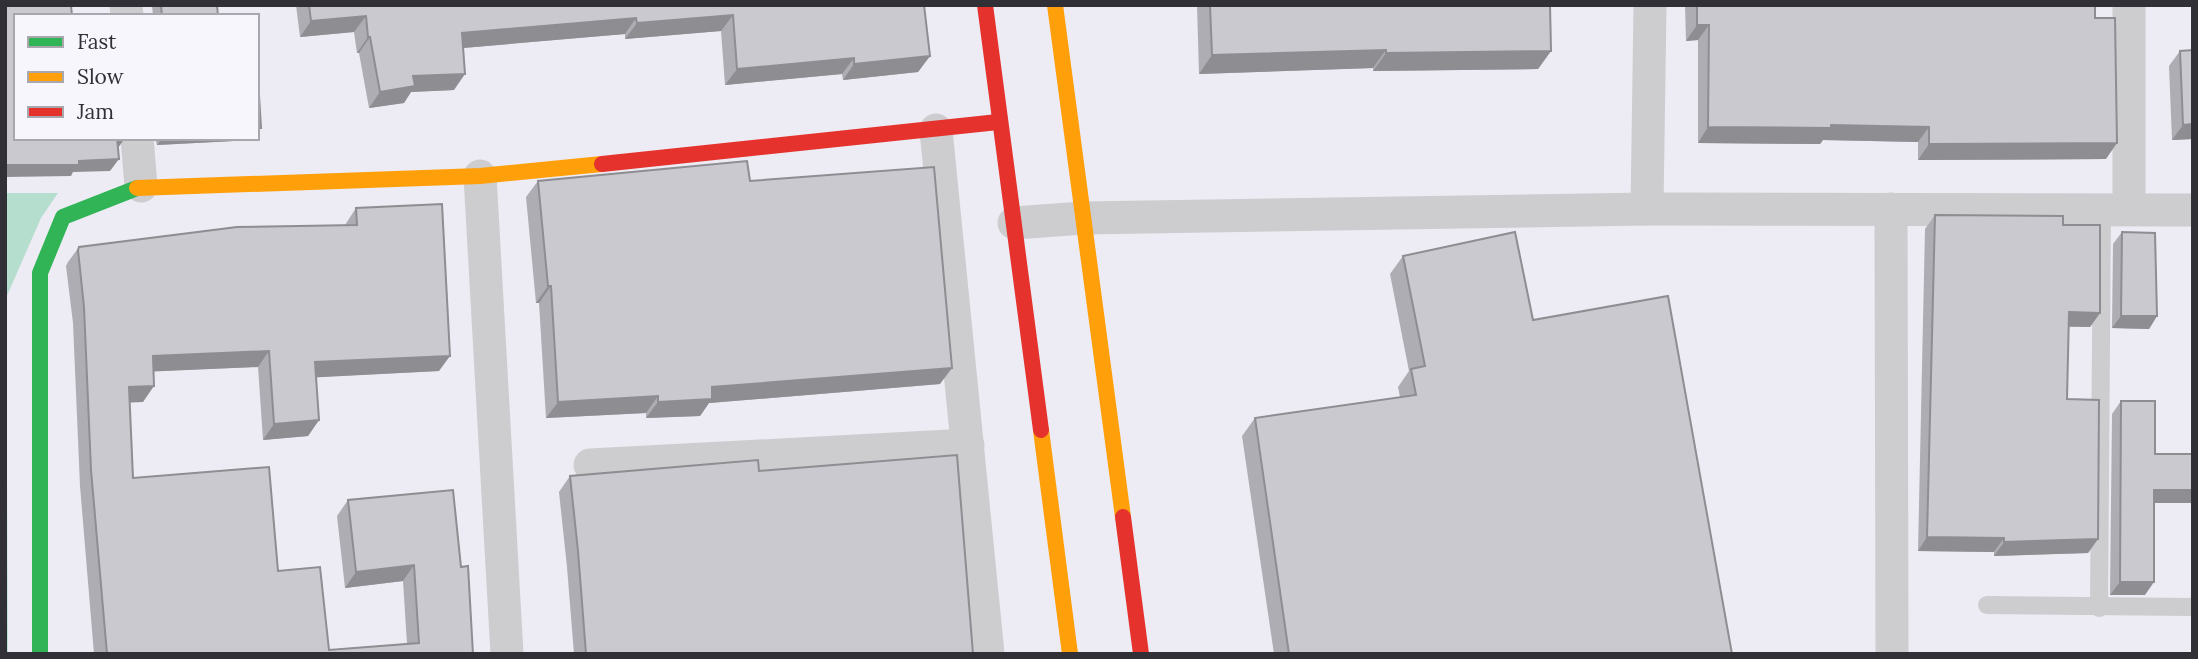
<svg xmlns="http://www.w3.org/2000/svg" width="2198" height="659" viewBox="0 0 2198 659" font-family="Lora,serif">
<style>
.green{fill:#b6dece}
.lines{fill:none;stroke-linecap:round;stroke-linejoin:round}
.lane{stroke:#cdcdcf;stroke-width:18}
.street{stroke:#cdcdcf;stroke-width:33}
.fast{stroke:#30b455;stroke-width:16}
.slow{stroke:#ff9f0a;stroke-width:16}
.jam{stroke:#e5322d;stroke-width:16}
.wall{fill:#aeadb3}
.shaded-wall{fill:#8d8d92}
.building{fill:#cac9d0;stroke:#8d8d92;stroke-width:2}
</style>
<rect width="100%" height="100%" fill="#edebf4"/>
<polygon class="green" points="5,193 58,193 41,218 6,298 8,654 5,654"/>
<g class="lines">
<g class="lane">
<polyline points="1987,605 2193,607"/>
<polyline points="2099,608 2102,208"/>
</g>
<g class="street">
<polyline points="126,5 127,16"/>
<polyline points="936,130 988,654"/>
<polyline points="137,138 141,186"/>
<polyline points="480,176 507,654"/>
<polyline points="2129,208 2129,5"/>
<polyline points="1647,209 1650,5"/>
<polyline points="1891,209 1892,654"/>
<polyline points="1014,223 1083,218 1647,209 2193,210"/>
<polyline points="590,465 968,445"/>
</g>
<polyline class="fast" points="40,654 40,273 63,217 137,188"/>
<g class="slow">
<polyline points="1055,5 1123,517"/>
<polyline points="137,188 480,176 602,164"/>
<polyline points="1041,430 1070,654"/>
</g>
<g class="jam">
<polyline points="985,5 1041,430"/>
<polyline points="602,164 998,122"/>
<polyline points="1123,517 1141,654"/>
</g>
</g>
<g class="wall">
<polygon points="152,5 217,5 218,16 153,16"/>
<polygon points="296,5 924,5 930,56 918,72 843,80 842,74 725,85 721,31 625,39 625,34 463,48 454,90 411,92 404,103 369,108 359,53 357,53 354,32 300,37"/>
<polygon points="1197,5 1550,5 1551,51 1538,69 1373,71 1373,68 1199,74"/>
<polygon points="1685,5 2095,5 2106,159 1918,160 1918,142 1823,140 1820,144 1698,143 1698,40 1686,41"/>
<polygon points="2193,50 2193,139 2172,140 2169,66 2180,51"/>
<polygon points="155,138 254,138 253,140 157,145"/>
<polygon points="538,181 750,181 940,384 709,403 700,416 646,418 646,413 546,418 539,303 536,303 526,197"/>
<polygon points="356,208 439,371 316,377 319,420 308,436 263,440 258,367 154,371 143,402 130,402 133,478 278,571 329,650 407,644 403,581 345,588 337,516 348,500 461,567 473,654 94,654 80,486 73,323 66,266 68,262 79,247 345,225"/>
<polygon points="1935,215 2063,225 2100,313 2090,327 2068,327 2067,399 2098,539 2088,553 1994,556 1994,552 1918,551 1925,229"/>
<polygon points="2122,232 2157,316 2149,329 2112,328 2113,244"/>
<polygon points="1403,256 1533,320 1732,654 1274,654 1242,436 1255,418 1400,397 1398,387 1409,371 1390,274"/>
<polygon points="2121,401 2155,454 2193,454 2193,503 2154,503 2145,595 2110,595 2112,414"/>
<polygon points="759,471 973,654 574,654 567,567 559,492 570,476"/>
</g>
<g class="shaded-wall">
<polygon points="733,15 721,31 625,39 637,23"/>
<polygon points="366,16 354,32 300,37 311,21"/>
<polygon points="636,18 625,34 451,49 462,33"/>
<polygon points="1697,25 1709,25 1698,40 1686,41"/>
<polygon points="368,37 370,37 359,53 357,53"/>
<polygon points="1386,50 1373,68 1199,74 1212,55"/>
<polygon points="1551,51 1538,69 1373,71 1386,53"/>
<polygon points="930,56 918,72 843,80 854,64"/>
<polygon points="854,58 842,74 725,85 737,69"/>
<polygon points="465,74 454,90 411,92 404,103 369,108 380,92 413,76"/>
<polygon points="2193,124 2193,139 2172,140 2183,125"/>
<polygon points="1831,125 1929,127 1918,142 1823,140 1820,144 1698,143 1708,127"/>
<polygon points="116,138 125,138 118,148 109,148"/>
<polygon points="162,138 254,138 253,140 157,145"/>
<polygon points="2117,143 2106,159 1918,160 1929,144"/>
<polygon points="119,159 110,171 73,172 71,176 5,177 6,165"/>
<polygon points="548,286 551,286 539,303 536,303"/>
<polygon points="2069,312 2100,313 2090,327 2059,326"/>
<polygon points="2121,316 2157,316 2149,329 2112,328"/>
<polygon points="269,351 258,367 142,372 153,356"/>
<polygon points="450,356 439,371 304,378 315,362"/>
<polygon points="952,368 940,384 709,403 700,416 646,418 658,402 712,387"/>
<polygon points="154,386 143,402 118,403 129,387"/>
<polygon points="658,396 646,413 546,418 558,402"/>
<polygon points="319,420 308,436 263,440 274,424"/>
<polygon points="2154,490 2193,490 2193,503 2145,503"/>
<polygon points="1927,537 2004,538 1994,552 1918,551"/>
<polygon points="2098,539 2088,553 1994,556 2004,542"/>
<polygon points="414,565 403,581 345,588 356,572"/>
<polygon points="2120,582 2154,582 2145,595 2110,595"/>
</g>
<g class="building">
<polygon points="5,5 71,5 72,16 16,16 16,138 117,138 119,159 79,161 79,165 6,165"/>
<polygon points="161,5 217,5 218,16 162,16"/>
<polygon points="309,5 924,5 930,56 854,64 854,58 737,69 733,15 637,23 636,18 462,33 465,74 413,76 415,86 380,92 370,37 368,37 366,16 311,21"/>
<polygon points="1210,5 1550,5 1551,51 1386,53 1386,50 1212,55"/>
<polygon points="1697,5 2095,5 2095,18 2115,18 2117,143 1929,144 1929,127 1831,125 1831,128 1708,127 1709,25 1697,25"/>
<polygon points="2193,50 2193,124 2183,125 2180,51"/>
<polygon points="257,62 261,128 257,128"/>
<polygon points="747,161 750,181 934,167 952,368 712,387 712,399 658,402 658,396 558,402 551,286 548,286 538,181"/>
<polygon points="442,204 450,356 315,362 319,420 274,424 269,351 153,356 154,386 129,387 133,478 269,467 278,571 320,567 329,650 419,643 414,565 356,572 348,500 453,490 461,567 468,566 473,654 107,654 91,470 84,307 78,250 79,247 237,227 357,225 356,208"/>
<polygon points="1935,215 2063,216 2063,225 2100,225 2100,313 2069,312 2067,399 2099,400 2098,539 2004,542 2004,538 1927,537"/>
<polygon points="1515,232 1533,320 1668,296 1732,654 1289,654 1255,418 1416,395 1411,369 1425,366 1403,256"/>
<polygon points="2122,232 2155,233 2157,316 2121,316"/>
<polygon points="2121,401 2155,401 2155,454 2193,454 2193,490 2154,490 2154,582 2120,582"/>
<polygon points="957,455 973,654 586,654 578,551 570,476 758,460 759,471"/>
</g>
<rect width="2198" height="659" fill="none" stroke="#313036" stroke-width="14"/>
<rect x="14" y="14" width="245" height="126" fill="#f7f6fd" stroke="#a8a7ad" stroke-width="2"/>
<rect x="28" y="37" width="35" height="10" fill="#30b455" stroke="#a8a7ad" stroke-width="2"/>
<text x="77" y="49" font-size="21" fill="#313036">Fast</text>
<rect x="28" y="72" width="35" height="10" fill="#ff9f0a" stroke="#a8a7ad" stroke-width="2"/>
<text x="77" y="84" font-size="21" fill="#313036">Slow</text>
<rect x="28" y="107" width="35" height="10" fill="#e5322d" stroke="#a8a7ad" stroke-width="2"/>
<text x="77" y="119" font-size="21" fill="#313036">Jam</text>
</svg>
